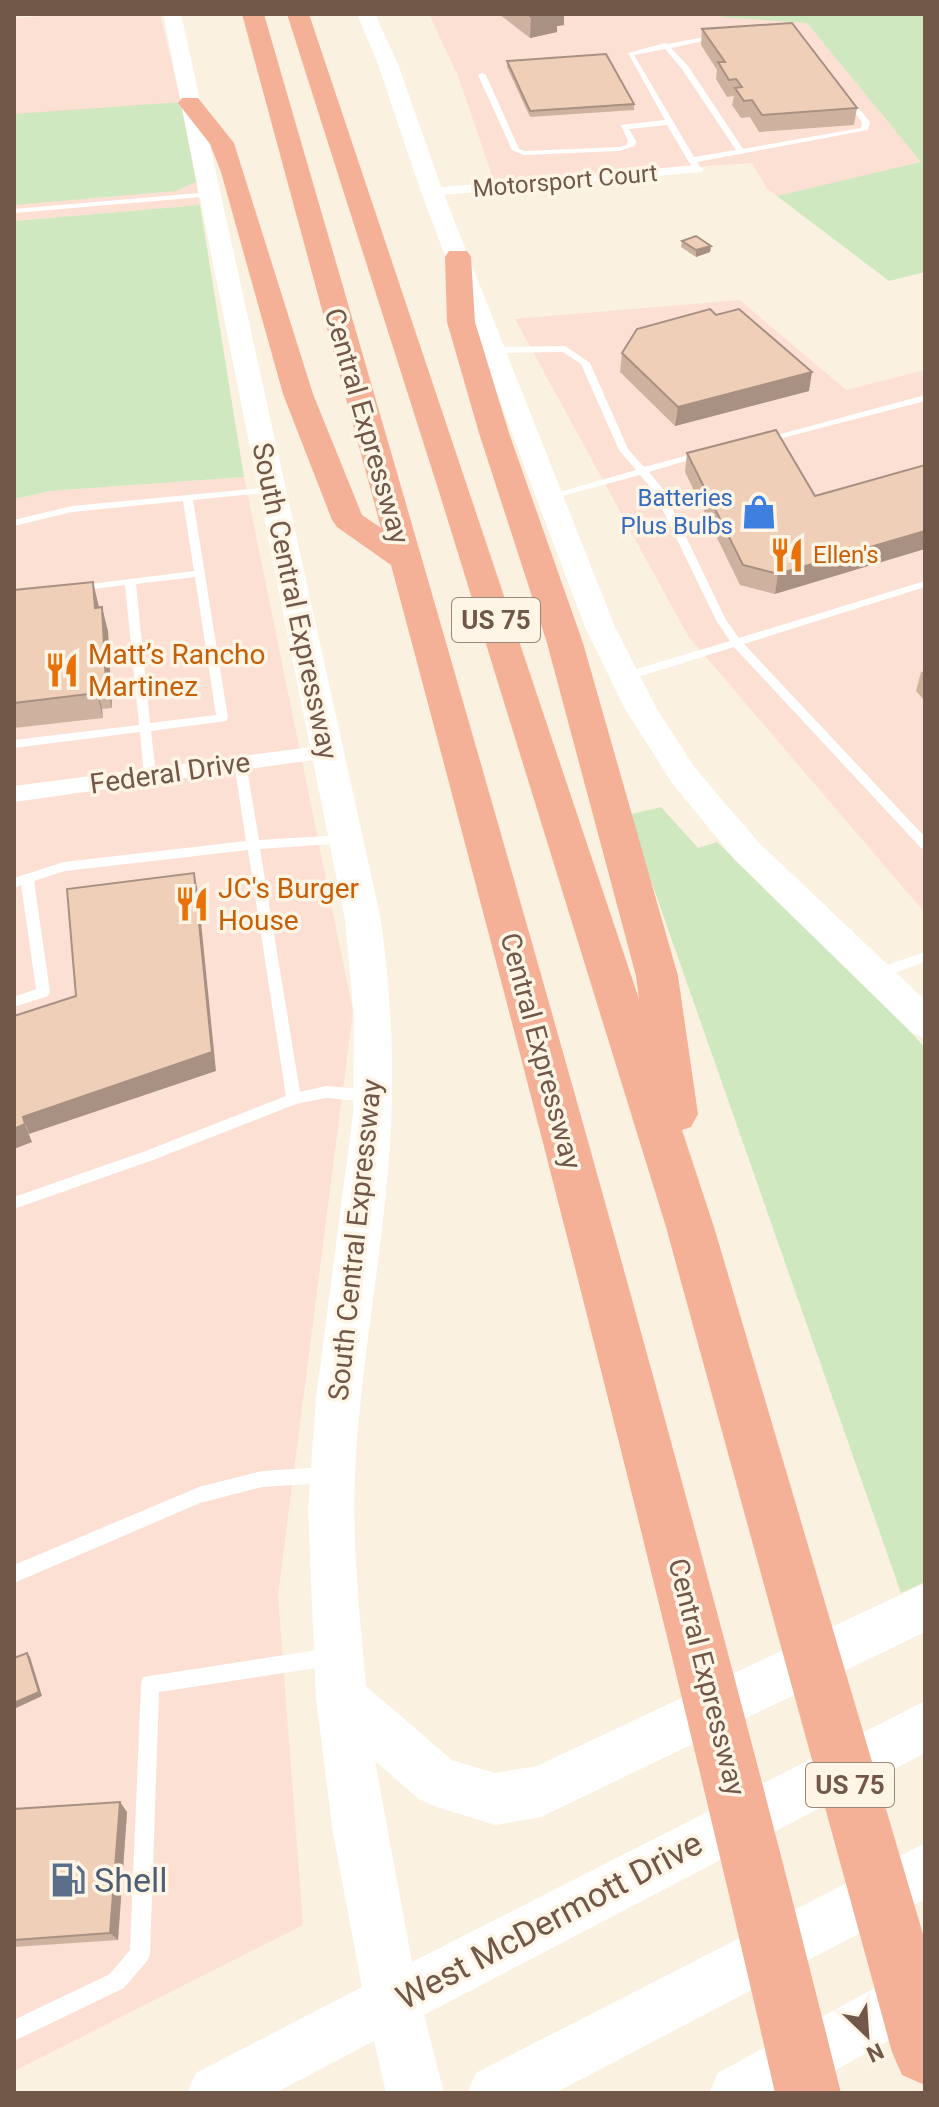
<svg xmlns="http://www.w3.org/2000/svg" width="939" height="2107" viewBox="0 0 939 2107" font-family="Roboto,sans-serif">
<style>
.commercial{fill:#fce0d4}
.green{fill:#d0e8c0}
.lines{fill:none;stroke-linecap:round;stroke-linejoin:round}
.lane{fill:#fff;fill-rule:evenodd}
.street{fill:#fff;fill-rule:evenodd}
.secondary{fill:#fff;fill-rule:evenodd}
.highway{fill:#f5b198;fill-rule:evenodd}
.wall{fill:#ceb29f}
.shaded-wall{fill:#a89182}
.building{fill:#f0cfb9;stroke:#a89182;stroke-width:2}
.labels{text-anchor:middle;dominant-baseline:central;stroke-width:7;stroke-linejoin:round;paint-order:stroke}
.far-street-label{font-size:24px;fill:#715849;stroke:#fff5e6}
.far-shop-label{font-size:24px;fill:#366cbe;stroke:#fff5e6;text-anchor:end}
.far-food-label{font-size:24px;fill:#c56008;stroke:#fff5e6;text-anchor:start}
.shield{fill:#fff5e6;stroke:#9c8778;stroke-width:2}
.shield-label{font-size:26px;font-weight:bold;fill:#715849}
.street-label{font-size:28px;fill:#715849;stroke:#fff5e6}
.food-label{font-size:28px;fill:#c56008;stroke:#fff5e6;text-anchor:start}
.near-service-label{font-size:34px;fill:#4e5e75;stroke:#fff5e6;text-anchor:start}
.near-street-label{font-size:34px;fill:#715849;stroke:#fff5e6}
</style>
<rect width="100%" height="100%" fill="#fbf1e0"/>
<g class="commercial">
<polygon points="75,14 160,14 181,102 200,205 14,221 14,18"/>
<polygon points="429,14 734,14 725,16 807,23 922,163 777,196 767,189 752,163 494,181 458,76"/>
<polygon points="740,300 846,390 925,370 925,913 688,636 515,319"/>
<polygon points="244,477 353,1011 278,1595 303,1925 14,2071 14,499 50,491"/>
</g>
<g class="green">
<polygon points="734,14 925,14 925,272 889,281 777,196 921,162 807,23 720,17"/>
<polygon points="181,102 196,182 176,191 14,205 14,114"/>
<polygon points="200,205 244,477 50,491 14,499 14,221"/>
<polygon points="661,807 698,848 717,842 898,1018 925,1048 925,1582 901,1593 628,815"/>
</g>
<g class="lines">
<g class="lane">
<path d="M719 34 721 37 671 48 688 66 743 149 861 128 862 122 843 96 847 94 870 122 868 130 697 162 701 169 697 171 693 169 667 125 629 129 636 141 635 146 619 151 524 155 512 150 478 75 482 73 486 75 519 149 525 151 619 147 627 145 628 141 621 125 665 120 628 53 665 43 668 44ZM665 49 682 69 736 150 694 157 634 55Z"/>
<polygon points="211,192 214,192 214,196 14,213 14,209"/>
<polygon points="565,346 590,363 628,449 644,467 704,451 709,454 649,472 663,489 726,620 739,638 925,581 925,587 744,644 925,837 925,849 921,848 734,647 628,680 620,680 620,674 730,641 716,620 653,490 640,475 551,499 546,496 636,470 619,450 581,364 563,352 494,353 489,350 494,347"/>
<polygon points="925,395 925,401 763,443 758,440"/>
<path d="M271 487 275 488V492L193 500 228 718 226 721 151 731 156 776 150 780 144 776 140 732 14 748V740L139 725 125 585 78 591 74 590V586L194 571 183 501 72 512 14 526V520L72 506ZM195 577 216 715 150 723 136 584Z"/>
<polygon points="240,759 246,763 259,840 345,835 351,839 345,843 260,849 300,1092 326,1086 373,1090 378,1092 380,1096 378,1100 373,1102 326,1098 296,1104 153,1160 14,1209 14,1197 143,1152 286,1096 248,850 65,871 34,881 50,992 48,996 14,1007 14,997 36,989 21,885 14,888 14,878 64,862 246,841 234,763"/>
<polygon points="925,952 925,962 877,979 870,974 872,970"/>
<polygon points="327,1467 333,1469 335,1475 333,1481 327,1483 262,1487 200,1503 14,1583 14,1565 199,1487 262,1471"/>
<polygon points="330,1648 336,1651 339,1657 336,1663 330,1666 159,1692 150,1954 147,1961 124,1988 14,2041 14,2020 110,1974 130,1950 141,1684 143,1677"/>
</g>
<g class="street">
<polygon points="697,165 704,169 702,172 432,196 425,192 432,188"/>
<polygon points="327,745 335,747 338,752 335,757 14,802 14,786"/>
</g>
<g class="secondary">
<path d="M163 14H181L381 920C391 994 395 1069 390 1144 383 1254 360 1364 355 1475 352 1545 360 1617 366 1686L452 1760 495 1773 537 1766 925 1583V1632L541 1817 495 1825 437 1807 419 1799 375 1761 412 1962 925 1701V1753L424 2015 444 2093H386L374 2041 275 2093H187L196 2073 362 1987 333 1833 316 1698 308 1509 316 1399 353 1114 354 1017 345 920Z"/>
<polygon points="357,14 375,14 398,64 443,192 615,627 657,709 695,768 759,843 925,1000 925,1038 912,1033 735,860 672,783 625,709 585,627 421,192 378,64"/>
<polygon points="925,1843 925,1899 555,2093 467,2093 476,2073"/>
<polygon points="925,1961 925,2020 795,2093 709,2093 718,2073"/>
</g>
<g class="highway">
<path d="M242 14H264C464 705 668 1395 841 2093H775C658 1581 527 1073 391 565L337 527 332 520 283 394 221 172 210 144 178 103 182 98H198L234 143 313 394 362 515 381 528Z"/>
<polygon points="287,14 309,14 639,999 636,976 547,643 479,433 447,322 445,257 449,251 467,251 471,257 475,322 509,433 583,643 678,976 698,1114 691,1127 682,1130 714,1227 925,1941 925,2085 902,2075 892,2052 666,1227 440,495"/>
</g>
</g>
<g class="wall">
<polygon points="499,14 564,14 564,25 557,26 557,32 530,38"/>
<polygon points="702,29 857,108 854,125 759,132 750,117 741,118 732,105 734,96 727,97 716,79 717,70 701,45"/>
<polygon points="507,61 634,104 634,110 530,117 507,67"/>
<polygon points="682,241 711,246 710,252 696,257 681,247"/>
<polygon points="622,353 809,391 675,426 620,372"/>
<polygon points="687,453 815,496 775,594 740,585 685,472"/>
<polygon points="14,590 99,607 108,631 112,708 102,709 103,718 14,728"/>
<polygon points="925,671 925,701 916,691 921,672"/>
<polygon points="14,1809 127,1812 118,1940 14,1947"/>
</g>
<g class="shaded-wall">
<polygon points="545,14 564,14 564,25 557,26 557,32 530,38 531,17"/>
<polygon points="711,246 710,252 696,257 696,250"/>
<polygon points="812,372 809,391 675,426 678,407"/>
<polygon points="925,531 925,549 775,594 778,574"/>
<polygon points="93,582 99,607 95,608"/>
<polygon points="102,607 108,631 112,708 106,684"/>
<polygon points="96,685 102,709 103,718 97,693"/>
<polygon points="194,873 198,892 216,1071 29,1134 23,1117"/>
<polygon points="25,1124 32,1142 14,1149 14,1129"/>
<polygon points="27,1653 30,1657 42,1696 14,1709 14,1703"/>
<polygon points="120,1802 127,1812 118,1940 110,1933"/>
</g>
<g class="building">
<polygon points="527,14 545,14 531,17"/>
<polygon points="792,23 857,108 762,115 752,100 744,101 735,88 742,87 736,79 729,80 718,62 725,62 702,29"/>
<polygon points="606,54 634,104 530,111 507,61"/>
<polygon points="696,236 711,246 696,250 682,241"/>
<polygon points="710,309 716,315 739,309 812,372 678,407 622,353 637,329"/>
<polygon points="776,430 815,496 925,465 925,531 778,574 743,565 687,453"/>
<polygon points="93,582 95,608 102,607 106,684 96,685 97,693 14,703 14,590"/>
<polygon points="194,873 212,1052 23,1117 25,1124 14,1129 14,1016 76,996 67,889"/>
<polygon points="27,1653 39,1692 14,1703 14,1658"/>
<polygon points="120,1802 110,1933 14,1940 14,1809"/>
</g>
<defs>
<g id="shop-bare" transform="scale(2.76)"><path d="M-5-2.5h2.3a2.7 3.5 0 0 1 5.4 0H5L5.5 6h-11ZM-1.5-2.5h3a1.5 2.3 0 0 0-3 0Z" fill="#3f7fe0" stroke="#fff5e6" stroke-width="2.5" paint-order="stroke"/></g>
<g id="restaurant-bare" transform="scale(2.76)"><path d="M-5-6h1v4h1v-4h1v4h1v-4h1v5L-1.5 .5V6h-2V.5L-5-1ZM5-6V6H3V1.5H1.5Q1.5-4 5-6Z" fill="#e8710a" stroke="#fff5e6" stroke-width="2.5" paint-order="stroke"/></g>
<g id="fuel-bare" transform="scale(2.76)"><path d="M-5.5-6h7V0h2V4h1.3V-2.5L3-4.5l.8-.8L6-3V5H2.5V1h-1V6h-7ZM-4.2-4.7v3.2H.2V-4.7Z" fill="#5c6f8a" stroke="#fff5e6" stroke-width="2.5" paint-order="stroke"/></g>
</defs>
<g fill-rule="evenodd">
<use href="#shop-bare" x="759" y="512"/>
<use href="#restaurant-bare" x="787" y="555"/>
<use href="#restaurant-bare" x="62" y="670"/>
<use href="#restaurant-bare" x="192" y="904"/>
<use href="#fuel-bare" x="68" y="1880"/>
</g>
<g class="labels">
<g class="far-street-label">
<text transform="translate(565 181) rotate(-5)">Motorsport Court</text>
</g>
<g class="far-shop-label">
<text x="733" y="498">Batteries<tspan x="733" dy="28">Plus Bulbs</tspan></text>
</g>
<g class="far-food-label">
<text x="813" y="555">Ellen's</text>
</g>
<g class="shield">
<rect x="452" y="598" width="88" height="44" rx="6"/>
<rect x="806" y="1763" width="88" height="44" rx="6"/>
</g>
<g class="shield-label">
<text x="496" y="620">US 75</text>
<text x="850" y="1785">US 75</text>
</g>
<g class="street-label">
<text transform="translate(367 426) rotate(74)">Central Expressway</text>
<text transform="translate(295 601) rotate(78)">South Central Expressway</text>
<text transform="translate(170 773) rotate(-8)">Federal Drive</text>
<text transform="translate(541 1051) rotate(75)">Central Expressway</text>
<text transform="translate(355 1240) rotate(-84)">South Central Expressway</text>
<text transform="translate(707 1677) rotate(76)">Central Expressway</text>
</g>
<g class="food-label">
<text x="88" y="654">Matt’s Rancho<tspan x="88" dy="32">Martinez</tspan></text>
<text x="218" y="888">JC's Burger<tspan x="218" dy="32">House</tspan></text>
</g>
<g class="near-service-label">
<text x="94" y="1880">Shell</text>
</g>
<g class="near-street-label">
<text transform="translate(549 1920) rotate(-28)">West McDermott Drive</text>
</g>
</g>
<rect width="939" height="2107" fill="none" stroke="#715849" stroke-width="32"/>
<g transform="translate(867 2035) rotate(155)" stroke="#fff5e6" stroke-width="6" paint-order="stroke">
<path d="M0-6L14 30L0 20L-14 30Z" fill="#715849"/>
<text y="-12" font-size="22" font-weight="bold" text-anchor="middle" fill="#715849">N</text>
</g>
</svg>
